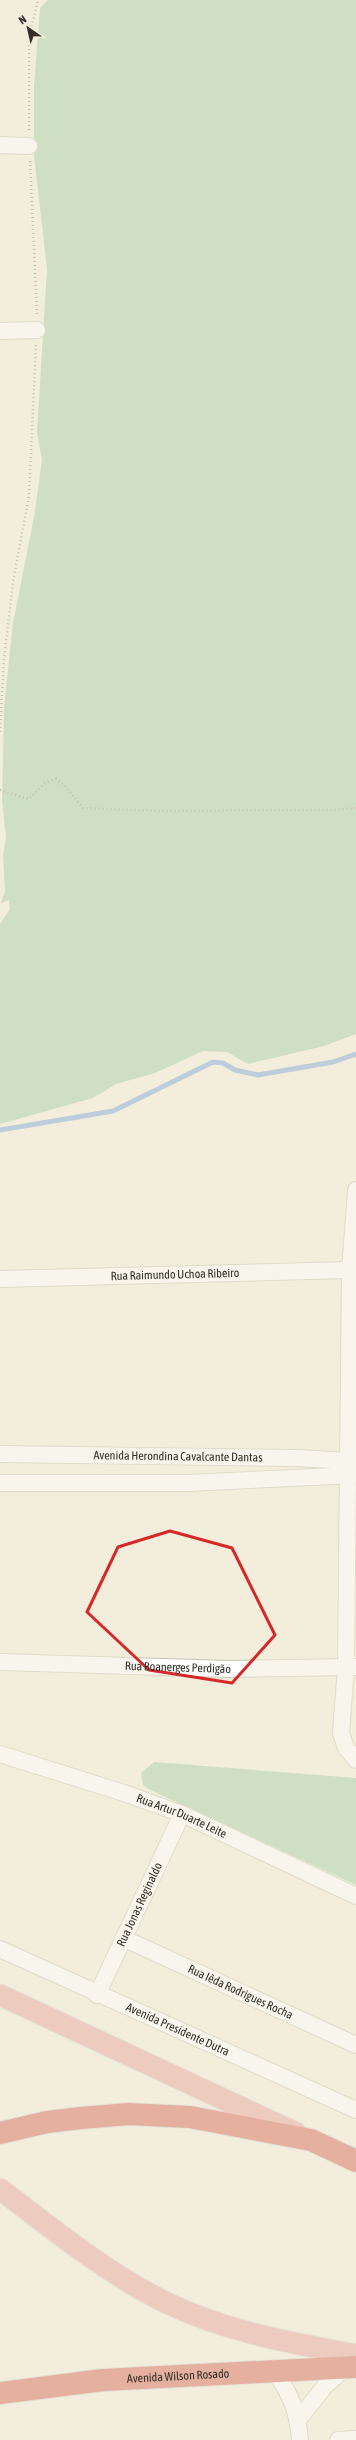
<svg xmlns="http://www.w3.org/2000/svg" width="356" height="2440" viewBox="0 0 356 2440" font-family="'Asap Condensed',sans-serif">
<style>
.green{fill:#a4cca7}
.lines{fill:none;stroke-linecap:round;stroke-linejoin:round}
.stream{stroke:#81a3dc;stroke-width:5}
.minor-casing{stroke:#c9c4b3;stroke-width:18}
.major-casing{stroke:#d2d1d0;stroke-width:23}
.highway-casing{stroke:#d2d1d0;stroke-width:24}
.path{stroke:#928e82;stroke-width:2.5;stroke-dasharray:1 3;stroke-linecap:butt}
.minor{stroke:#fff;stroke-width:16}
.major{stroke:#e7a39c;stroke-width:21}
.highway{stroke:#d7655a;stroke-width:22}
.marked{fill:none;stroke:#d62828;stroke-width:3;stroke-linejoin:round}
.labels{text-anchor:middle;dominant-baseline:central;stroke-width:3;stroke-linejoin:round;paint-order:stroke}
.street-label{font-size:12px;fill:#323029;stroke:#f3eedc}
</style>
<rect width="100%" height="100%" fill="#f3eedc"/>
<g class="green">
<polygon points="48,0 356,0 356,1034 324,1046 248,1064 227,1052 203,1051 155,1073 116,1084 93,1098 0,1124 0,924 10,909 9,900 1,903 5,891 3,856 6,837 2,801 4,707 13,623 34,517 42,460 37,432 47,269 34,156 34,86 40,8"/>
<polygon points="154,1762 356,1778 356,1885 148,1789 143,1785 141,1773"/>
</g>
<g class="lines">
<polyline class="stream" points="0,1130 113,1111 213,1062 223,1063 235,1070 258,1075 333,1062 356,1054"/>
<g class="minor-casing">
<g id="minor">
<polyline points="0,145 29,146"/>
<polyline points="0,331 37,330"/>
<polyline points="356,1190 350,1270 346,1667 341,1733 346,1748 356,1760"/>
<path id="s1" d="M0 1279 350 1270"/>
<path id="s2" d="M0 1454 297 1458 347 1461 356 1464"/>
<polyline points="0,1483 188,1483 356,1475"/>
<path id="s3" d="M0 1662 229 1669 356 1667"/>
<path id="s4" d="M0 1754 124 1793 182 1814 356 1896"/>
<path id="s5" d="M125 1939 356 2045"/>
<path id="s6" d="M0 1949 356 2110"/>
<path id="s7" d="M97 1995 182 1814"/>
<path d="M274 2372C291 2393 298 2413 300 2440"/>
<polyline points="299,2419 325,2386 345,2369"/>
<polyline points="338,2440 356,2439"/>
</g>
</g>
<g class="major-casing">
<g id="major">
<polyline points="0,1995 296,2133"/>
<path d="M0 2189C53 2229 107 2274 167 2303 227 2332 292 2343 356 2355"/>
</g>
</g>
<g class="highway-casing">
<g id="highway">
<polyline points="0,2133 47,2122 81,2118 128,2114 190,2117 311,2140 356,2161"/>
<path id="s8" d="M0 2393 103 2380 356 2367"/>
</g>
</g>
<g class="path">
<polyline points="29,130 29,37 38,0"/>
<polyline points="30,161 37,314"/>
<polyline points="0,732 4,659 13,582 29,496 36,345"/>
<polyline points="0,790 29,799 45,783 56,779 65,786 83,808 157,811 334,810 356,808"/>
</g>
<use href="#minor" class="minor"/>
<use href="#major" class="major"/>
<use href="#highway" class="highway"/>
</g>
<path d="M0 0H356V2440H0ZM170 1531 232 1548 275 1635 232 1683 149 1670 87 1612 118 1547Z" fill="#f3eedc" fill-opacity=".55" fill-rule="evenodd"/>
<path class="marked" d="M170 1531 232 1548 275 1635 232 1683 149 1670 87 1612 118 1547Z"/>
<g class="labels">
<g class="street-label">
<text stroke="none"><textPath href="#s1" startOffset="175">Rua Raimundo Uchoa Ribeiro</textPath></text>
<text stroke="none"><textPath href="#s2" startOffset="178">Avenida Herondina Cavalcante Dantas</textPath></text>
<text stroke="none"><textPath href="#s3" startOffset="178">Rua Boanerges Perdigão</textPath></text>
<text stroke="none"><textPath href="#s4" startOffset="192">Rua Artur Duarte Leite</textPath></text>
<text stroke="none"><textPath href="#s7" startOffset="100">Rua Jonas Reginaldo</textPath></text>
<text stroke="none"><textPath href="#s5" startOffset="127">Rua Iêda Rodrigues Rocha</textPath></text>
<text stroke="none"><textPath href="#s6" startOffset="195">Avenida Presidente Dutra</textPath></text>
<text stroke="none"><textPath href="#s8" startOffset="179">Avenida Wilson Rosado</textPath></text>
</g>
</g>
<g transform="translate(28 28) rotate(326)" stroke="#f3eedc" stroke-width="3" paint-order="stroke">
<path d="M0-3L7 15L0 10L-7 15Z" fill="#323029"/>
<text y="-6" font-size="11" font-weight="bold" text-anchor="middle" fill="#323029">N</text>
</g>
</svg>
